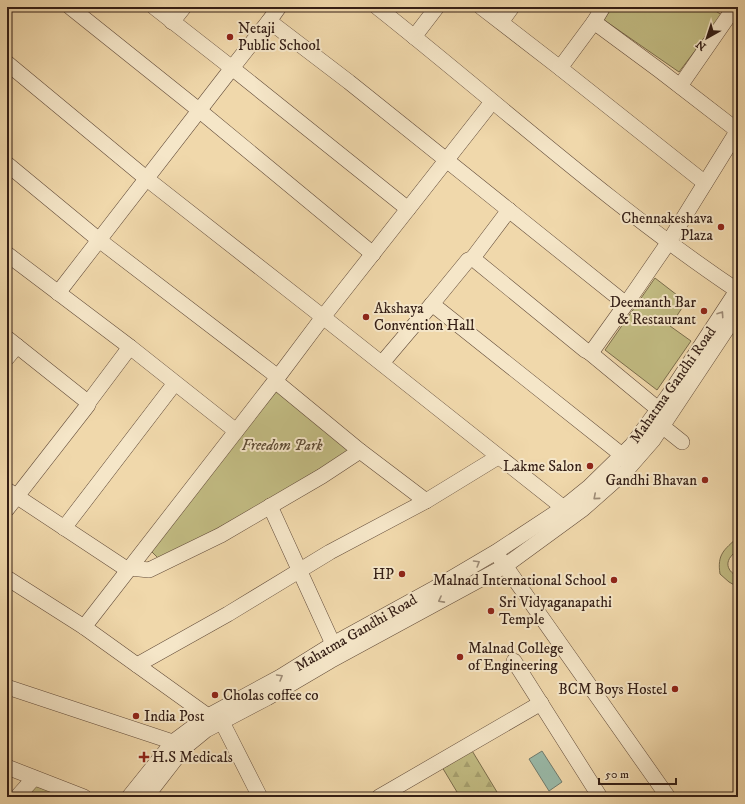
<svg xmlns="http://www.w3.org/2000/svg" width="745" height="804" viewBox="0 0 745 804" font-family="'IM FELL DW Pica',serif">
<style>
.green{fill:#c2bc83;stroke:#7b6d4c}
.forest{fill:url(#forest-firs);stroke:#7b6d4c}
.water{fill:#9abaa9;stroke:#717c6e}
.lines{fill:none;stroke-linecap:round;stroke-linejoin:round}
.minor-casing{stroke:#634c3a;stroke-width:16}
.minor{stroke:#f5e6c8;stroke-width:15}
.oneway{stroke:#9e8c77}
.poi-dot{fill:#8f2418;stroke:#f5e6c8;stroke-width:1.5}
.labels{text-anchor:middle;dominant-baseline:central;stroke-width:4;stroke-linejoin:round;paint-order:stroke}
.poi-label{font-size:15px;fill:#341e15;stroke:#f5e6c8;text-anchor:start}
.street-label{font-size:15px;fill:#341e15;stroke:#f5e6c8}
.park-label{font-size:15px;font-style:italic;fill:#5f4d36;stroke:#f5e6c8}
</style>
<defs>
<pattern id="forest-firs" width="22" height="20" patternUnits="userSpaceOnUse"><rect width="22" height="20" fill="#c2bc83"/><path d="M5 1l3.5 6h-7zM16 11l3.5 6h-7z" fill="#a7a170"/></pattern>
</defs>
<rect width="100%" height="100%" fill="#f0d8ab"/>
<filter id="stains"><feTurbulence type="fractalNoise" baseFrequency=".005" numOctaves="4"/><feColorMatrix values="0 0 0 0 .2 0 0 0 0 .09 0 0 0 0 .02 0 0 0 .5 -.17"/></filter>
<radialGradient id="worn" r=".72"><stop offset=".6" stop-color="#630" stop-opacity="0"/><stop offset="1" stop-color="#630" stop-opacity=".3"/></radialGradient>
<g class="green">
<polygon points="612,7 709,7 722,15 679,72 604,20"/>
<polygon points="655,278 686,302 670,326 691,341 657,390 605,350"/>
<polygon points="276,389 351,450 243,515 159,559 150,550"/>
<path d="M738 537V550C725 559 724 569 738 577V587L729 582 720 574C717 554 724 550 738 537Z"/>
<polygon points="37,784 68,797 26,797"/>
</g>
<polygon class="forest" points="471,749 500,797 460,797 442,767"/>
<polygon class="water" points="542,751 562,782 549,791 529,759"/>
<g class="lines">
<g class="minor-casing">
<g id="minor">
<polyline points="70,7 200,111 373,254"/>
<polyline points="279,7 269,21 349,82 626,304 593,350 589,352 585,350 476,261 472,259 468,260 432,304 622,455"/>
<path d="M377 7C497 102 611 206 738 291"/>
<polyline points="481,7 560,68 594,22 659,70 738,131"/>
<polyline points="172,22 184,7"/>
<polyline points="501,22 512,7"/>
<polyline points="594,22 603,7"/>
<polyline points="414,37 437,7"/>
<polyline points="7,63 147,179 323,317 570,513"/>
<polyline points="560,68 705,183"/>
<polyline points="680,86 732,11"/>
<polyline points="7,164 99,240 278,377"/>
<polyline points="408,209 492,102"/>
<polyline points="7,254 130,347 236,431"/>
<polyline points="472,259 509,210"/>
<polyline points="58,293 232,68 154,7"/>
<polyline points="626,304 668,243 738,130"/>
<polyline points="7,338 85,400 88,405 7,509"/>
<polyline points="589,352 658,409"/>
<polyline points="7,358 17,346"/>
<polyline points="382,363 432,304"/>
<polyline points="88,403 130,347"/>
<polyline points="662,426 682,442"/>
<polyline points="7,490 128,570"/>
<polyline points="426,501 498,457"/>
<polyline points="270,506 333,644"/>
<polyline points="64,528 175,383"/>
<polyline points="499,557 668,797"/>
<polyline points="130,568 149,570 221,535 322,476 360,451 275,381"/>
<polyline points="7,578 84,627 208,716"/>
<polyline points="84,627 275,381 323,317 408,209 232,68 269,21"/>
<polyline points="514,661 600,797"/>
<polyline points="137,665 228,614 330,552 426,501 360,451"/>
<polyline points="7,687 173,742 180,746"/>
<polyline points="222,722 260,797"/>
<polyline points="7,767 84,797"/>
<polyline points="17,797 34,778"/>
<polyline points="129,797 173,742 208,716 280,677 333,644 435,588 496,552 563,508 589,487 632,445 668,396 738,289"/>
<polyline points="146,797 184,748 206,730 267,698 330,661 505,566 583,509 626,471 653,440 738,312"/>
<polyline points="379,797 541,703"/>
</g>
</g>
<use href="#minor" class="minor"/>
</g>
<defs><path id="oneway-chevron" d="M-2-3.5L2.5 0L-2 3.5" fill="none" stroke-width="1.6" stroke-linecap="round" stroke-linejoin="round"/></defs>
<g class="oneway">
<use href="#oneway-chevron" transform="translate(721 314) rotate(-56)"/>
<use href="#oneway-chevron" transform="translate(596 497) rotate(139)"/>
<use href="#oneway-chevron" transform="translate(477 563) rotate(-31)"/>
<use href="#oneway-chevron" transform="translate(441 600) rotate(152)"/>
<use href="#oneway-chevron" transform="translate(280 677) rotate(-30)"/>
</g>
<g class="poi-dot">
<circle cx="230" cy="37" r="4"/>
<circle cx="721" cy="227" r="4"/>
<circle cx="704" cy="311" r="4"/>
<circle cx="366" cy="317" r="4"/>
<circle cx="590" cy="466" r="4"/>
<circle cx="705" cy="480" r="4"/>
<circle cx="402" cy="574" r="4"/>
<circle cx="614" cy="580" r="4"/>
<circle cx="491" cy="611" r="4"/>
<circle cx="460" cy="657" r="4"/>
<circle cx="675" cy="689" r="4"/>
<circle cx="215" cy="695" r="4"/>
<circle cx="136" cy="716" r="4"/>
<path d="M142 751h4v4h4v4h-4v4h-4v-4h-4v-4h4z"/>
</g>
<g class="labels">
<g class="poi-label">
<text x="238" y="28">Netaji<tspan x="238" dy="17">Public School</tspan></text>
<text x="713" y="218" text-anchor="end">Chennakeshava<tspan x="713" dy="17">Plaza</tspan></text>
<text x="696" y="302" text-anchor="end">Deemanth Bar<tspan x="696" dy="17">&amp; Restaurant</tspan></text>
<text x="374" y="308">Akshaya<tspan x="374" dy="17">Convention Hall</tspan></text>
<text x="582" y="466" text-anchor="end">Lakme Salon</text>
<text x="697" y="480" text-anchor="end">Gandhi Bhavan</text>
<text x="394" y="574" text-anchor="end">HP</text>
<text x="606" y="580" text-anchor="end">Malnad International School</text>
<text x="499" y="602">Sri Vidyaganapathi<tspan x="499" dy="17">Temple</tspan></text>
<text x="468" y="648">Malnad College<tspan x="468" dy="17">of Engineering</tspan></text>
<text x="667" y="689" text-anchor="end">BCM Boys Hostel</text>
<text x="223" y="695">Cholas coffee co</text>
<text x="144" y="716">India Post</text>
<text x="152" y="757">H.S Medicals</text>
</g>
<g class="street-label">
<text transform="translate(673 385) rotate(-55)">Mahatma Gandhi Road</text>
<text transform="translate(356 633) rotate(-30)">Mahatma Gandhi Road</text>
</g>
<g class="park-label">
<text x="282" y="445">Freedom Park</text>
</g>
</g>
<rect width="745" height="804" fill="none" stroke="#f0d8ab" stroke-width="24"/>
<rect x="8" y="8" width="729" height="788" fill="none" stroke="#341e15" stroke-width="2"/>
<rect x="12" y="12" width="721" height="780" fill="none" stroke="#341e15"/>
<g transform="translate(707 38) rotate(219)" stroke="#f5e6c8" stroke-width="3" paint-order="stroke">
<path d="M0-3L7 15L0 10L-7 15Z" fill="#341e15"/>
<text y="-6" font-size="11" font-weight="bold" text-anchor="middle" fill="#341e15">N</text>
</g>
<path d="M599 778v6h77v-6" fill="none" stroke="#341e15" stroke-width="2"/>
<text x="605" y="778" font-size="12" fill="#341e15" stroke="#f5e6c8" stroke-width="3" paint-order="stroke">50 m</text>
<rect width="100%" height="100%" filter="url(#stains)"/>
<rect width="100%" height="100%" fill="url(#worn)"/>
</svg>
